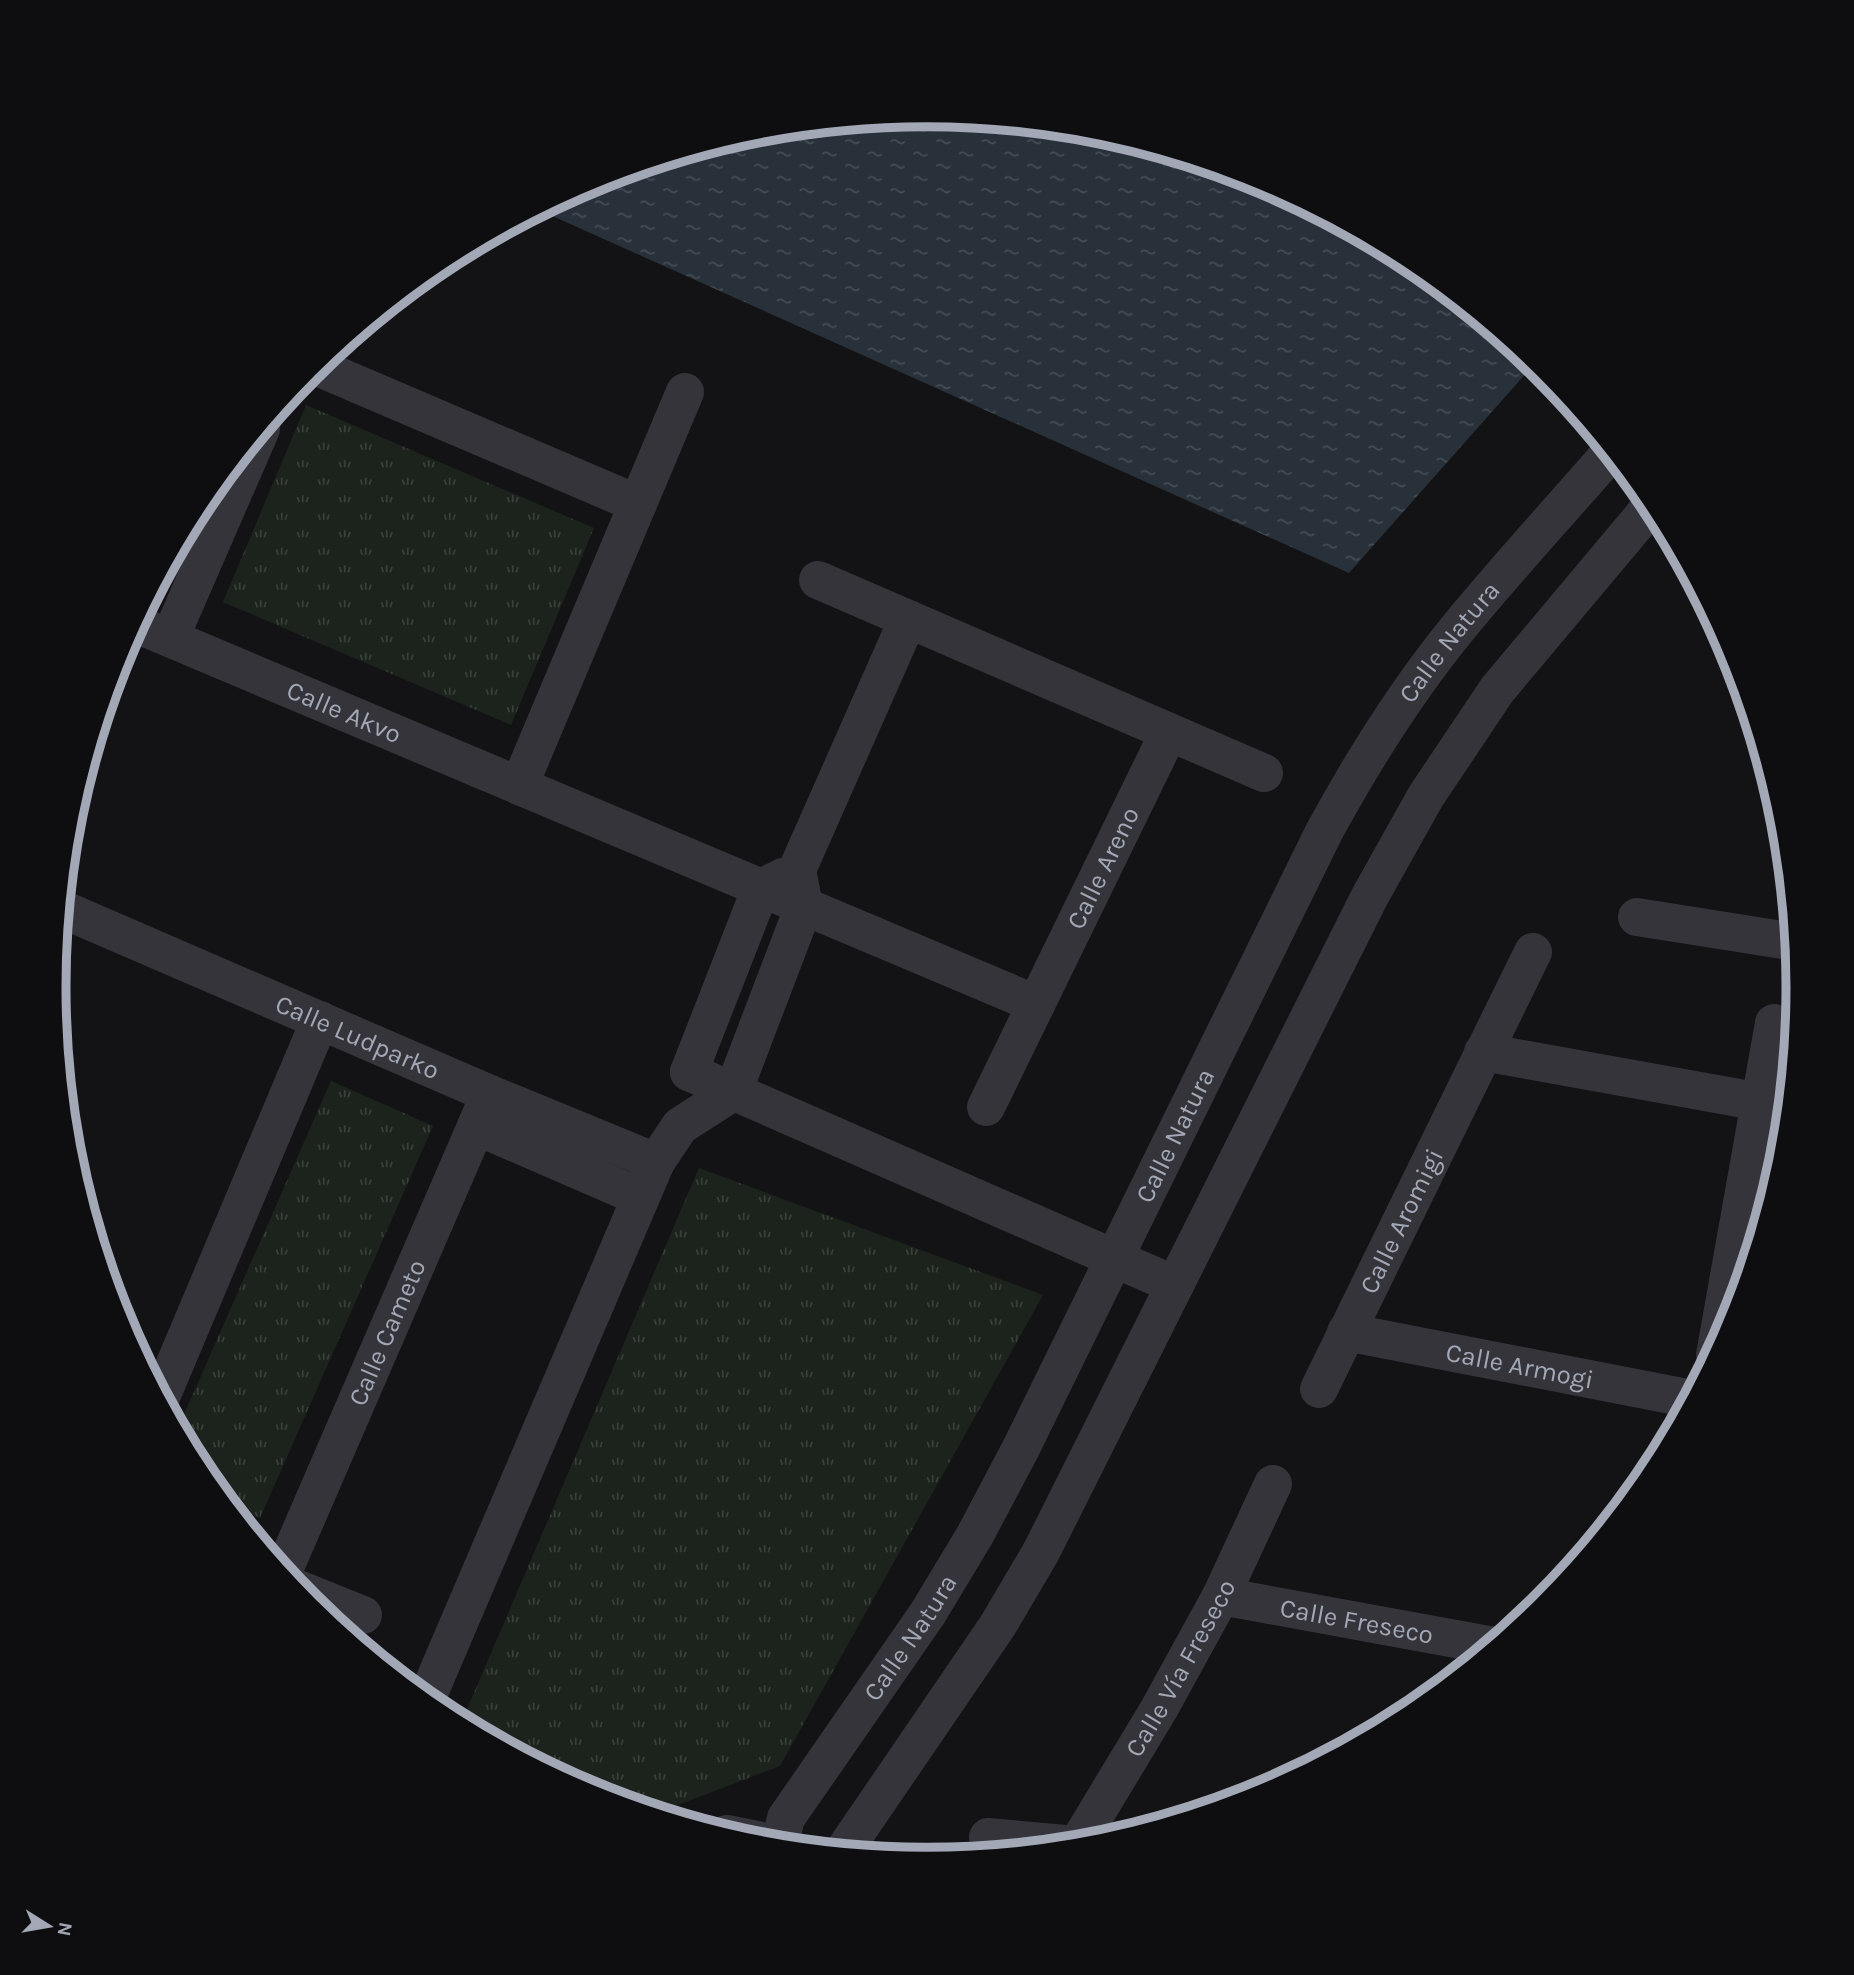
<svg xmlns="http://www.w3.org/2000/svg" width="1854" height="1975" viewBox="0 0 1854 1975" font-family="Karla,sans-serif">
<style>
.grass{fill:url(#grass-tufts)}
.water{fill:url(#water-ripples)}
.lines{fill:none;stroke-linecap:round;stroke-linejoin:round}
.minor{stroke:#34343a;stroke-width:38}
.labels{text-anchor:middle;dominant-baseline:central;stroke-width:6;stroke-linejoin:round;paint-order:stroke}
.street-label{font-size:26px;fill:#a3a8b7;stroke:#0e0e10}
.rim{fill:none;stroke:#a3a8b7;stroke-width:9}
</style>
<defs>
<pattern id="grass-tufts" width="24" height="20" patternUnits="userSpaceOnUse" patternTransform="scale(1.75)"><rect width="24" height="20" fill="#1b231c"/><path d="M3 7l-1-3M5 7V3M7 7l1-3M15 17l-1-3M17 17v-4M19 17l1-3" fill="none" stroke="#39403b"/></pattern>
<pattern id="water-ripples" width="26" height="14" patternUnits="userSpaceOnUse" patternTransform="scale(1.75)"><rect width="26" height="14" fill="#28313a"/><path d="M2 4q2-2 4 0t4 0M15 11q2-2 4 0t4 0" fill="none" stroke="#444c54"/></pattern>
</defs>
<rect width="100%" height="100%" fill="#131315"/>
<g class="grass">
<polygon points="306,405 594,528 511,725 223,602"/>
<polygon points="331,1081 433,1126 260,1518 226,1503 201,1472 178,1428"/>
<polygon points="699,1168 1043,1295 780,1766 657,1813 593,1794 461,1723"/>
</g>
<polygon class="water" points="927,115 1098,132 1261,181 1412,262 1535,363 1349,573 539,210 593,181 757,131"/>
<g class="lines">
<g class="minor">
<polyline points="315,366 638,504"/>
<polyline points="818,580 1264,773"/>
<path id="s1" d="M136 624 1036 1004"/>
<polyline points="170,638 261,429"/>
<polyline points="519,786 685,392"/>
<path id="s2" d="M62 909 490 1094 656 1162"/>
<polyline points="1637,917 1795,942"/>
<polyline points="1483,1052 1761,1102"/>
<polyline points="689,1072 1175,1285"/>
<polyline points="689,1072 761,888 783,877"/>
<path id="s3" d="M986 1107 1169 732"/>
<polyline points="476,1126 640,1197"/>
<path id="s4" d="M1346 1332 1692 1399"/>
<polyline points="1715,1355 1774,1023"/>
<path id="s5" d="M1319 1389 1533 952"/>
<polyline points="161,1397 320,1020"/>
<path id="s6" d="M283 1572 490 1094"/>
<polyline points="296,1588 363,1615"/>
<path id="s7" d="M1221 1596 1494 1646"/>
<polyline points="426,1700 656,1162 680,1126 733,1092 804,906 797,870 908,619"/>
<polyline points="727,1834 757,1840 767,1844"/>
<polyline points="988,1837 1077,1845"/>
<path id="s8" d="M1077 1845 1159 1709 1221 1596 1273 1484"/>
<path id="s9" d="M779 1846 786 1818 928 1613 975 1535 1020 1450 1324 832C1361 764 1408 689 1458 628 1507 568 1560 511 1611 452"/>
<polyline points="843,1852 998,1625 1041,1552 1370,896 1426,796 1497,690 1653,504"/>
</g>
</g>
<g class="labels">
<g class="street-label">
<text stroke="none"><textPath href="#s9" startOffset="1382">Calle Natura</textPath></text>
<text stroke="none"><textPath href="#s1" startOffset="226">Calle Akvo</textPath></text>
<text stroke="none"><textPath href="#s3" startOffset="266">Calle Areno</textPath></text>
<text stroke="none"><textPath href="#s2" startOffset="322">Calle Ludparko</textPath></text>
<text stroke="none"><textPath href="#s9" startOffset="816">Calle Natura</textPath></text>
<text stroke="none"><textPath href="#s5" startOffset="187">Calle Aromigi</textPath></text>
<text stroke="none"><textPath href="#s6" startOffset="261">Calle Cameto</textPath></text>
<text stroke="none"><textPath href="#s4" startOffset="177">Calle Armogi</textPath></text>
<text stroke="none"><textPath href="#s7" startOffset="138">Calle Freseco</textPath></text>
<text stroke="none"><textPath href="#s9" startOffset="248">Calle Natura</textPath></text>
<text stroke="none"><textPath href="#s8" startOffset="205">Calle Vía Freseco</textPath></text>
</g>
</g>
<path d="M0 0H1854V1975H0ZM66 987a860 860 0 1 1 1720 0a860 860 0 1 1-1720 0Z" fill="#0e0e10" fill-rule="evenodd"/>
<path class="rim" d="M66 987a860 860 0 1 1 1720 0a860 860 0 1 1-1720 0Z"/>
<g transform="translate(49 1926) rotate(101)" stroke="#0e0e10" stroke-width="5" paint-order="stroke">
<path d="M0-5L12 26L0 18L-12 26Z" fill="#a3a8b7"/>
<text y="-10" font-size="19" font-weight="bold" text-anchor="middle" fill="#a3a8b7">N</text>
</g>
</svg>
